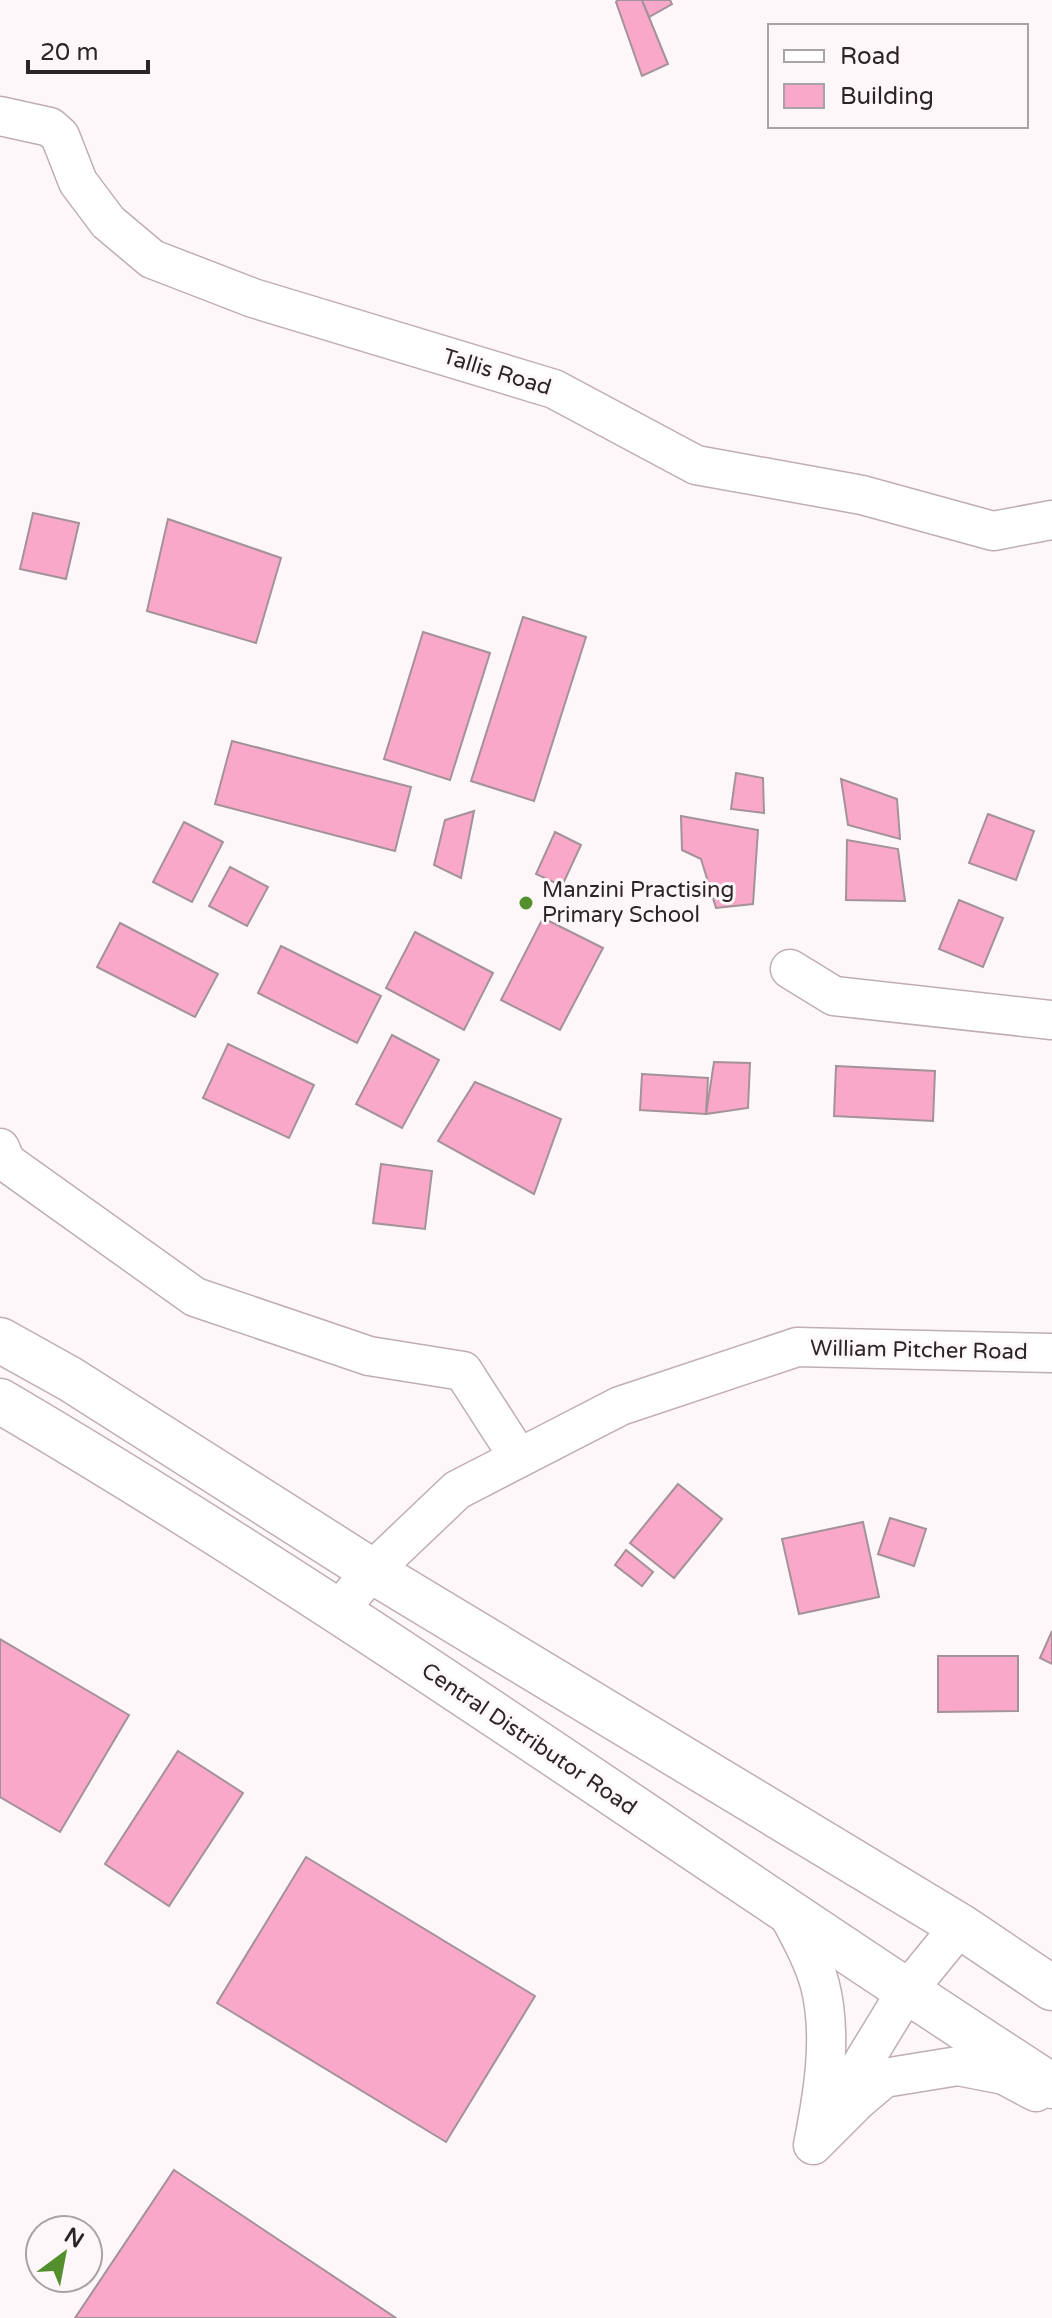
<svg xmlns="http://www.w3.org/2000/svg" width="1052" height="2318" viewBox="0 0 1052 2318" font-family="'Varela Round',sans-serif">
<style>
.building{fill:#faa8c9;stroke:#a39298;stroke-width:2}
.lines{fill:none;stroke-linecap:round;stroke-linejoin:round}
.minor-casing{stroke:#bfaeb4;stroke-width:41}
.highway-casing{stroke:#bfaeb4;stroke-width:47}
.minor{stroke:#fff;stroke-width:38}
.highway{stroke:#fff;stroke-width:44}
.poi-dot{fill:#538f2d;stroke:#fef7fa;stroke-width:3}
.labels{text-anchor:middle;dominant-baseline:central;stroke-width:6;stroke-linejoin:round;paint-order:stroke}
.street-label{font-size:22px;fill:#2c2528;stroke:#fef7fa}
.poi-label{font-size:22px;fill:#2c2528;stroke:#fef7fa;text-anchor:start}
</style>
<rect width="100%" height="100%" fill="#fef7fa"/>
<g class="building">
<polygon points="618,0 642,0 668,64 642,76 616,2"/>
<polygon points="642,0 670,0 672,4 649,17"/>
<polygon points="33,513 79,523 66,579 20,569"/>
<polygon points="168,519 281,558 256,643 147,611"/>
<polygon points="523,617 586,637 534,801 471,781"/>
<polygon points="423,632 490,653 450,780 384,759"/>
<polygon points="232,741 411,787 395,851 215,804"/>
<polygon points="736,773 763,778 764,813 731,809"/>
<polygon points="841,779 897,799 900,839 848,825"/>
<polygon points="474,811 461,878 434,865 445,820"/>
<polygon points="988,814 1034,831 1016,880 969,863"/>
<polygon points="681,816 758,830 753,904 716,908 701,859 682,850"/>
<polygon points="184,822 223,842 192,902 153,882"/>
<polygon points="555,832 581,845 562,886 536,874"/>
<polygon points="847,840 898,849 905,901 846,900"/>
<polygon points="230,867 268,887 247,926 209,906"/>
<polygon points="959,900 1003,918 983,967 939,949"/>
<polygon points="543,918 603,948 560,1030 501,1000"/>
<polygon points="120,923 218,974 195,1017 97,967"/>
<polygon points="415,932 493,973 464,1030 386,988"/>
<polygon points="281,946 381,996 357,1043 258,993"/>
<polygon points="392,1035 439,1060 402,1128 356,1104"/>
<polygon points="228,1044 314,1085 289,1138 203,1098"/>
<polygon points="714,1062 750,1063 748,1108 706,1114"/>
<polygon points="836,1066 935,1071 933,1121 834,1116"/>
<polygon points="642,1074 708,1078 706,1114 640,1110"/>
<polygon points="475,1082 561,1119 534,1194 438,1141"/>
<polygon points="381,1164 432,1171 425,1229 373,1223"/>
<polygon points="678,1484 722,1519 674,1578 630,1543"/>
<polygon points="890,1518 926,1529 914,1566 878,1554"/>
<polygon points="863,1522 879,1597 799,1614 782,1539"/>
<polygon points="626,1550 653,1572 642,1586 615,1565"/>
<polygon points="1052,1631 1052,1664 1040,1658"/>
<polygon points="0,1639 129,1715 60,1832 0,1797"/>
<polygon points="938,1656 1018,1656 1018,1711 938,1712"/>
<polygon points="178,1751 243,1793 169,1906 105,1864"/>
<polygon points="306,1857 535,1996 446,2142 217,2003"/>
<polygon points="174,2170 396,2318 75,2318"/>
</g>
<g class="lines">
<g class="minor-casing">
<g id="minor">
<polyline points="0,116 50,127 60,136 78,182 108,222 152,259 253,298 554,389 696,465 862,495 993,531 1052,520"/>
<polyline points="790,969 834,996 1052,1020"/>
<polyline points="0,1148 6,1162 195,1297 369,1356 463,1371 519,1458"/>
<polyline points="338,1611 372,1571 457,1490 620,1406 797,1347 1052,1353"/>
<path d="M787 1912C799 1935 813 1959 820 1985 833 2036 823 2095 813 2145L857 2101 884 2078 958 2066 1004 2075 1036 2092"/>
<polyline points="837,2105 906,1992 960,1926"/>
</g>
</g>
<g class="highway-casing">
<g id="highway">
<polyline points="0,1340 70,1379 372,1571 960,1926 1052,1988"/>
<path d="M0 1401C361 1613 701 1859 1052 2086"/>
</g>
</g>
<use href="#minor" class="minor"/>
<use href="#highway" class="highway"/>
</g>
<circle class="poi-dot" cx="526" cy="903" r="8"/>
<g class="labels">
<g class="street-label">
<text transform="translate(497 372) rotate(17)">Tallis Road</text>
<text transform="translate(919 1350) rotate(1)">William Pitcher Road</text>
<text transform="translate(529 1739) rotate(34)">Central Distributor Road</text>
</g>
<g class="poi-label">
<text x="542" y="890">Manzini Practising<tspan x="542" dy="25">Primary School</tspan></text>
</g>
</g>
<rect x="768" y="24" width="260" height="104" fill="#fef7fa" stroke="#aaa3a6" stroke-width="2"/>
<rect x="784" y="50" width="40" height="12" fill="#ffffff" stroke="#aaa3a6" stroke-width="2"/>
<text x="840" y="64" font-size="24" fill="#2c2528">Road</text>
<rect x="784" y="84" width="40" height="24" fill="#faa8c9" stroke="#aaa3a6" stroke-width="2"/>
<text x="840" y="104" font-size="24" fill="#2c2528">Building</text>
<g transform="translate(64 2254) rotate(32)"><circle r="38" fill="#fef7fa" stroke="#aaa3a6" stroke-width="2"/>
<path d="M0-6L14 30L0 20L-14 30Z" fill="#538f2d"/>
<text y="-12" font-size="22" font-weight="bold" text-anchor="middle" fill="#2c2528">N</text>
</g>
<path d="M28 60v12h120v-12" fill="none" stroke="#2c2528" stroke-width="4"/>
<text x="40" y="60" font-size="24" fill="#2c2528" stroke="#fef7fa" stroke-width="6" paint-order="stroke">20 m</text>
</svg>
